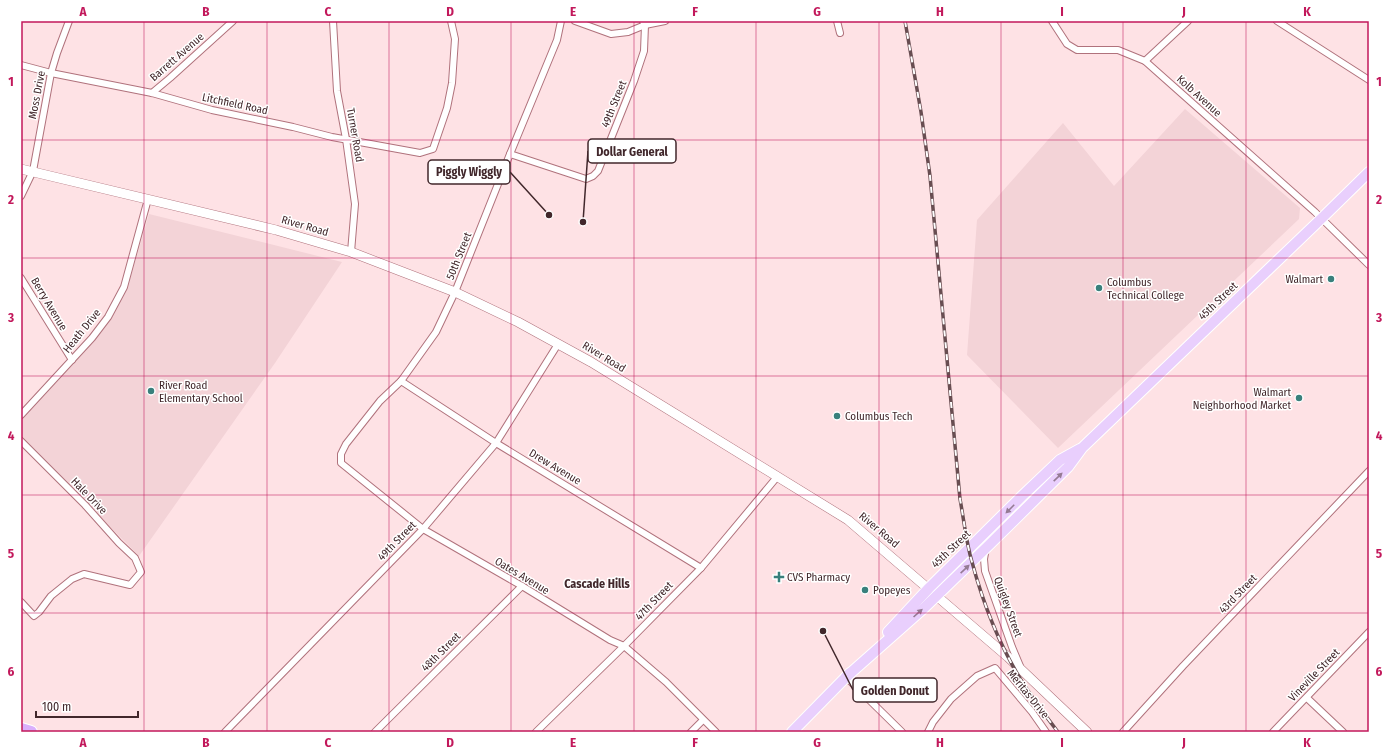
<svg xmlns="http://www.w3.org/2000/svg" width="1390" height="753" viewBox="0 0 1390 753" font-family="'Fira Sans Condensed',sans-serif">
<style>
.built{fill:#f3d3d7}
.lines{fill:none;stroke-linecap:round;stroke-linejoin:round}
.street-casing{stroke:#b0727c;stroke-width:8}
.secondary-casing{stroke:#b0727c;stroke-width:10}
.primary-casing{stroke:#fff;stroke-width:12}
.highway-casing{stroke:#fff;stroke-width:14}
.street{stroke:#fff;stroke-width:6}
.secondary{stroke:#fff;stroke-width:9}
.primary{stroke:#e9cffd;stroke-width:10}
.highway{stroke:#daaffc;stroke-width:12}
.rail-casing{stroke:#684d51;stroke-width:3.5}
.rail{stroke:#fff;stroke-width:2;stroke-dasharray:6;stroke-linecap:butt}
.oneway{fill:#957b94}
.grid{fill:none;stroke:#c2185b;stroke-width:1;stroke-opacity:0.55}
.poi-dot{fill:#39807c;stroke:#fff;stroke-width:1.5}
.labels{text-anchor:middle;dominant-baseline:central;stroke-width:3;stroke-linejoin:round;paint-order:stroke}
.street-label{font-size:11px;fill:#41272b;stroke:#fff}
.poi-label{font-size:11px;fill:#41272b;stroke:#fff;text-anchor:start}
.neighbourhood-label{font-size:12px;font-weight:bold;fill:#41272b;stroke:#fff}
.leader{fill:none;stroke:#41272b;stroke-width:1.5}
.callout-dot{fill:#41272b;stroke:#fff;stroke-width:1.5}
.callout{fill:#fff;stroke:#41272b;stroke-width:1.5}
.callout-label{font-size:12px;text-anchor:middle;font-weight:bold;fill:#41272b}
.neatline{fill:none;stroke:#c2185b;stroke-width:1.5}
.grid-label{font-size:13px;text-anchor:middle;font-weight:bold;fill:#c2185b}
</style>
<rect width="100%" height="100%" fill="#fee2e5"/>
<g class="built">
<polygon points="1185,109 1300,208 1299,219 1058,448 967,355 977,220 1063,123 1114,186"/>
<polygon points="149,214 342,262 275,363 139,556 21,437 21,419 94,340 110,319 128,286"/>
</g>
<g class="lines">
<g class="street-casing">
<g id="street">
<polyline points="333,21 337,91 346,139 355,204 351,252"/>
<polyline points="561,21 557,40 510,154 455,292 436,332 401,381 380,401 346,444 341,454 341,463 423,529 522,586 610,640 624,646 666,682 716,732"/>
<polyline points="575,21 611,34 628,32 645,25 665,21"/>
<polyline points="837,21 840,33"/>
<polyline points="1052,21 1067,44 1077,50 1118,50 1145,61 1315,212 1369,265"/>
<polyline points="1277,21 1369,80"/>
<polyline points="1145,61 1188,21"/>
<polyline points="21,65 51,73 152,93 212,110 293,127 332,137 420,153 433,149 447,108 452,83 455,39 451,21"/>
<polyline points="152,93 170,78 233,21"/>
<polyline points="510,154 586,179 593,176 598,171 634,81 644,51 645,25 643,21"/>
<polyline points="21,196 33,171 51,73 57,53 69,21"/>
<polyline points="21,278 72,360"/>
<polyline points="401,381 496,443 701,568"/>
<polyline points="21,415 92,338 108,317 124,287 148,199"/>
<polyline points="21,441 85,505 119,543 135,558 141,572 130,585 84,574 72,579 51,596 39,612 34,616 21,602"/>
<polyline points="986,548 984,559 985,571 1012,647 1020,666"/>
<polyline points="846,677 902,732"/>
<polyline points="1307,698 1343,732"/>
<polyline points="225,732 423,529 496,443 558,344"/>
<polyline points="375,732 522,586"/>
<polyline points="536,732 624,646 701,568 777,477"/>
<polyline points="691,732 703,720"/>
<polyline points="928,732 933,722 951,699 977,676 995,668 1032,712 1046,732"/>
<polyline points="1123,732 1183,666 1369,471"/>
<polyline points="1273,732 1369,632"/>
</g>
</g>
<g class="secondary-casing">
<polyline id="secondary" points="21,169 276,230 351,252 455,292 518,322 591,362 848,520 1008,657 1087,732"/>
</g>
<g class="primary-casing">
<g id="primary">
<polyline points="888,632 929,588 1022,496 1060,460 1080,449"/>
<polyline points="846,677 924,608 986,548 1068,467 1082,448 1322,218 1369,172"/>
<polyline points="792,732 850,673"/>
</g>
</g>
<g class="highway-casing">
<polyline id="highway" points="21,729 31,732"/>
</g>
<use href="#street" class="street"/>
<use href="#secondary" class="secondary"/>
<use href="#primary" class="primary"/>
<use href="#highway" class="highway"/>
<g class="rail-casing">
<path id="rail" d="M905 21 921 112 930 176 960 499C964 520 966 542 972 562 983 603 999 644 1021 680 1032 698 1045 715 1058 732"/>
</g>
<use href="#rail" class="rail"/>
</g>
<defs><path id="oneway-solid" d="M-6-.8H1V-3.2L6.5 0L1 3.2V.8H-6Z"/></defs>
<g class="oneway">
<use href="#oneway-solid" transform="translate(1058 477) rotate(-44)"/>
<use href="#oneway-solid" transform="translate(1010 509) rotate(135)"/>
<use href="#oneway-solid" transform="translate(965 569) rotate(-43)"/>
<use href="#oneway-solid" transform="translate(918 613) rotate(-42)"/>
</g>
<path class="grid" d="M144 21V732M267 21V732M389 21V732M511 21V732M634 21V732M756 21V732M879 21V732M1001 21V732M1123 21V732M1246 21V732M21 140H1369M21 258H1369M21 376H1369M21 495H1369M21 613H1369"/>
<g class="poi-dot">
<circle cx="1331" cy="279" r="4"/>
<circle cx="1099" cy="288" r="4"/>
<circle cx="151" cy="391" r="4"/>
<circle cx="1299" cy="398" r="4"/>
<circle cx="837" cy="416" r="4"/>
<path d="M777 571h4v4h4v4h-4v4h-4v-4h-4v-4h4z"/>
<circle cx="865" cy="590" r="4"/>
</g>
<g class="labels">
<g class="street-label">
<text transform="translate(177 57) rotate(-41)">Barrett Avenue</text>
<text transform="translate(37 95) rotate(-79)">Moss Drive</text>
<text transform="translate(1199 96) rotate(42)">Kolb Avenue</text>
<text transform="translate(235 104) rotate(12)">Litchfield Road</text>
<text transform="translate(614 104) rotate(-68)">49th Street</text>
<text transform="translate(355 135) rotate(80)">Turner Road</text>
<text transform="translate(305 226) rotate(16)">River Road</text>
<text transform="translate(459 256) rotate(-68)">50th Street</text>
<text transform="translate(1218 301) rotate(-44)">45th Street</text>
<text transform="translate(49 304) rotate(59)">Berry Avenue</text>
<text transform="translate(82 331) rotate(-51)">Heath Drive</text>
<text transform="translate(604 357) rotate(31)">River Road</text>
<text transform="translate(555 467) rotate(31)">Drew Avenue</text>
<text transform="translate(89 496) rotate(46)">Hale Drive</text>
<text transform="translate(879 530) rotate(40)">River Road</text>
<text transform="translate(397 541) rotate(-46)">49th Street</text>
<text transform="translate(951 549) rotate(-44)">45th Street</text>
<text transform="translate(522 576) rotate(31)">Oates Avenue</text>
<text transform="translate(1238 594) rotate(-46)">43rd Street</text>
<text transform="translate(654 601) rotate(-46)">47th Street</text>
<text transform="translate(1008 607) rotate(70)">Quigley Street</text>
<text transform="translate(441 652) rotate(-45)">48th Street</text>
<text transform="translate(1314 675) rotate(-46)">Vineville Street</text>
<text transform="translate(1028 694) rotate(51)">Meritas Drive</text>
</g>
<g class="poi-label">
<text x="1323" y="279" text-anchor="end">Walmart</text>
<text x="1107" y="282">Columbus<tspan x="1107" dy="13">Technical College</tspan></text>
<text x="159" y="385">River Road<tspan x="159" dy="13">Elementary School</tspan></text>
<text x="1291" y="392" text-anchor="end">Walmart<tspan x="1291" dy="13">Neighborhood Market</tspan></text>
<text x="845" y="416">Columbus Tech</text>
<text x="787" y="577">CVS Pharmacy</text>
<text x="873" y="590">Popeyes</text>
</g>
<g class="neighbourhood-label">
<text x="597" y="584">Cascade Hills</text>
</g>
</g>
<path class="leader" d="M583 222L588 151M549 215L510 172M823 631L853 690"/>
<g class="callout-dot">
<circle cx="583" cy="222" r="4"/>
<circle cx="549" cy="215" r="4"/>
<circle cx="823" cy="631" r="4"/>
</g>
<g class="callout">
<rect x="588" y="139" width="88" height="24" rx="4"/>
<rect x="428" y="160" width="82" height="24" rx="4"/>
<rect x="853" y="678" width="84" height="24" rx="4"/>
</g>
<g class="callout-label">
<text x="632" y="156">Dollar General</text>
<text x="469" y="176">Piggly Wiggly</text>
<text x="895" y="695">Golden Donut</text>
</g>
<rect width="1390" height="753" fill="none" stroke="#ffffff" stroke-width="44"/>
<path d="M36 711v6h102v-6" fill="none" stroke="#41272b" stroke-width="2"/>
<text x="42" y="711" font-size="12" fill="#41272b" stroke="#ffffff" stroke-width="3" paint-order="stroke">100 m</text>
<rect x="22" y="22" width="1346" height="709" class="neatline"/>
<g class="grid-label">
<text x="83" y="16">A</text>
<text x="206" y="16">B</text>
<text x="328" y="16">C</text>
<text x="450" y="16">D</text>
<text x="573" y="16">E</text>
<text x="695" y="16">F</text>
<text x="817" y="16">G</text>
<text x="940" y="16">H</text>
<text x="1062" y="16">I</text>
<text x="1184" y="16">J</text>
<text x="1307" y="16">K</text>
<text x="11" y="86">1</text>
<text x="1379" y="86">1</text>
<text x="11" y="204">2</text>
<text x="1379" y="204">2</text>
<text x="11" y="322">3</text>
<text x="1379" y="322">3</text>
<text x="11" y="440">4</text>
<text x="1379" y="440">4</text>
<text x="11" y="558">5</text>
<text x="1379" y="558">5</text>
<text x="11" y="676">6</text>
<text x="1379" y="676">6</text>
<text x="83" y="747">A</text>
<text x="206" y="747">B</text>
<text x="328" y="747">C</text>
<text x="450" y="747">D</text>
<text x="573" y="747">E</text>
<text x="695" y="747">F</text>
<text x="817" y="747">G</text>
<text x="940" y="747">H</text>
<text x="1062" y="747">I</text>
<text x="1184" y="747">J</text>
<text x="1307" y="747">K</text>
</g>
</svg>
